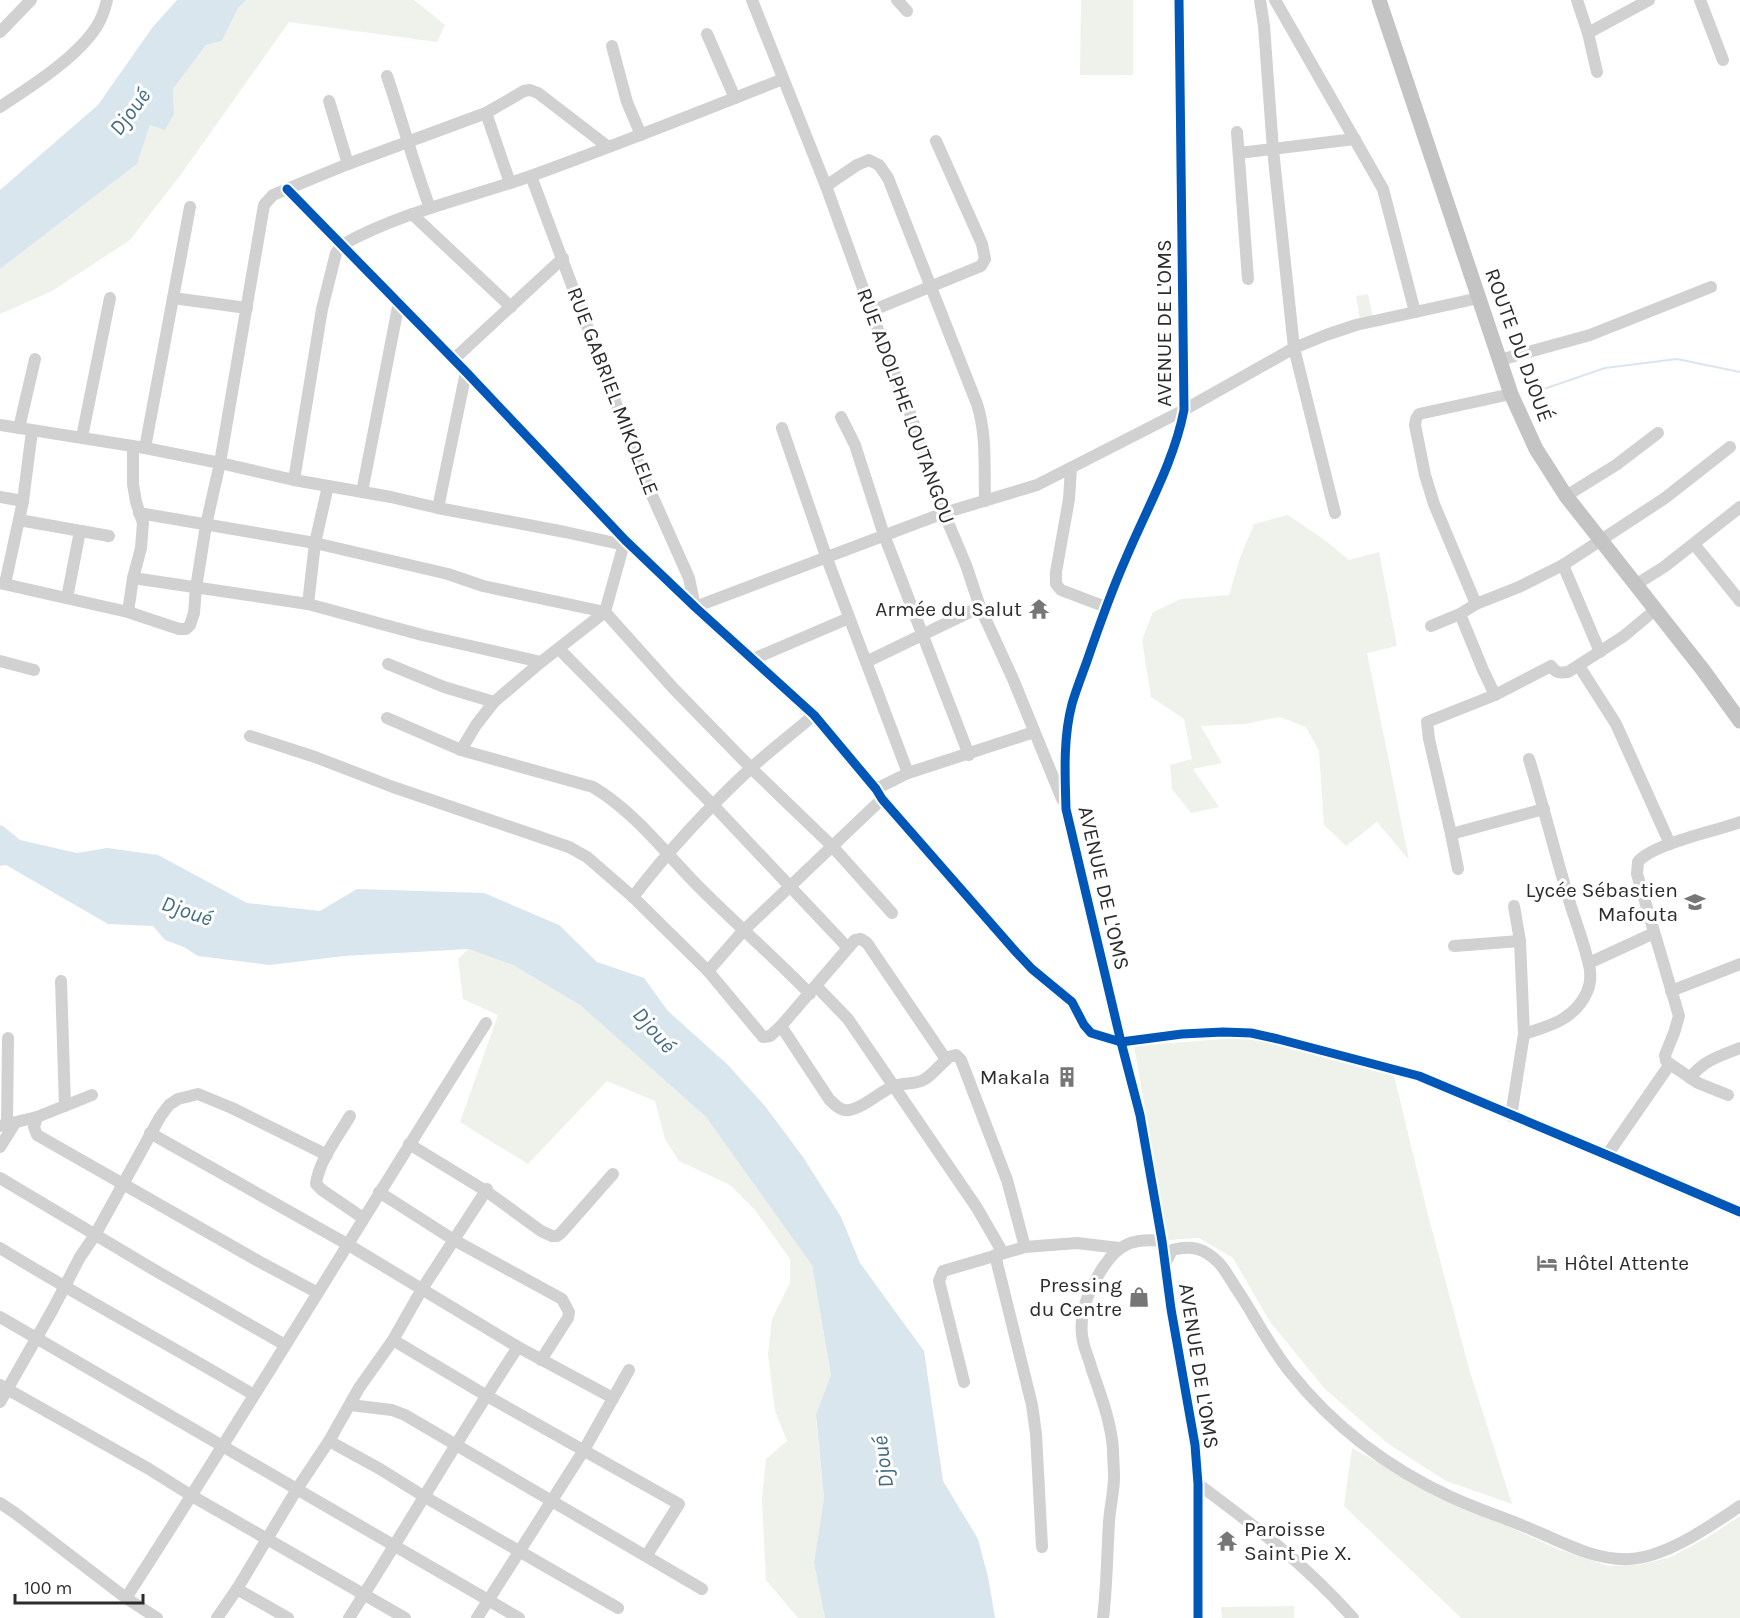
<svg xmlns="http://www.w3.org/2000/svg" width="1740" height="1618" viewBox="0 0 1740 1618" font-family="Karla,sans-serif">
<style>
.green{fill:#eff2eb}
.water{fill:#d9e6ee}
.lines{fill:none;stroke-linecap:round;stroke-linejoin:round}
.stream{stroke:#d9e6ee;stroke-width:2}
.minor{stroke:#d1d1d1;stroke-width:12}
.major{stroke:#c4c4c4;stroke-width:15}
.cycleway-casing{stroke:#fff;stroke-width:13}
.cycleway{stroke:#0057b8;stroke-width:9}
.labels{text-anchor:middle;dominant-baseline:central;stroke-width:6;stroke-linejoin:round;paint-order:stroke}
.street-label{font-size:21px;fill:#2c2c2c;stroke:#fff}
.poi-label{font-size:21px;fill:#2c2c2c;stroke:#fff;text-anchor:end}
.water-label{font-size:22px;font-style:italic;fill:#446c84;stroke:#fff}
</style>
<rect width="100%" height="100%" fill="#fff"/>
<g class="green">
<polygon points="246,0 414,0 445,25 437,42 289,22 182,173 130,240 52,291 0,314 0,269 137,164 150,125 174,114 173,89 206,45 222,41 238,8"/>
<polygon points="1081,0 1133,0 1133,75 1080,75"/>
<polygon points="1368,294 1373,317 1360,320 1356,296"/>
<polygon points="1288,515 1326,541 1349,560 1379,552 1397,646 1367,653 1409,860 1377,822 1346,846 1324,825 1319,751 1306,727 1280,717 1245,724 1201,726 1222,763 1193,769 1219,807 1191,813 1172,789 1170,765 1192,759 1184,719 1151,697 1142,640 1153,612 1181,599 1229,595 1240,558 1254,524"/>
<polygon points="468,949 513,965 580,1005 706,1117 812,1264 831,1375 816,1420 824,1498 814,1563 825,1618 798,1618 766,1580 762,1499 766,1459 787,1441 775,1411 768,1354 772,1319 790,1283 790,1259 755,1210 730,1185 679,1161 665,1139 655,1101 607,1081 528,1164 460,1122 498,1015 463,999 458,959"/>
<polygon points="1250,1037 1394,1076 1429,1219 1470,1372 1512,1504 1446,1481 1387,1443 1325,1389 1270,1322 1233,1258 1199,1238 1168,1240 1134,1046"/>
<polygon points="1352,1448 1436,1494 1558,1549 1608,1566 1639,1565 1671,1557 1708,1537 1740,1516 1740,1618 1461,1618 1344,1506"/>
<polygon points="1294,1606 1294,1618 1222,1618 1221,1607"/>
</g>
<g class="water">
<polygon points="177,0 246,0 238,8 222,41 206,45 173,89 174,114 165,130 150,125 137,164 0,269 0,190 98,105 152,28"/>
<polygon points="0,825 3,826 20,840 77,853 107,848 158,855 247,903 320,911 357,889 484,893 559,925 597,962 644,978 668,1011 728,1065 765,1106 803,1157 841,1217 860,1263 924,1351 943,1481 978,1539 988,1577 995,1618 825,1618 814,1563 824,1498 816,1415 831,1375 812,1265 706,1117 580,1005 513,965 468,949 344,956 270,965 198,956 184,947 165,940 153,926 108,924 6,865 0,866"/>
</g>
<g class="lines">
<polyline class="stream" points="1541,390 1605,368 1677,359 1740,372"/>
<g class="minor">
<polyline points="752,0 826,186 882,341 910,413 944,513 966,565 980,607 1013,679 1062,799"/>
<polyline points="897,0 907,11"/>
<path d="M1179 0 1184 410C1174 462 1146 510 1126 558 1111 592 1099 626 1087 661 1082 675 1076 690 1072 704 1063 738 1065 774 1066 809L1121 1042 1140 1115 1162 1241 1171 1309 1195 1445 1198 1484V1618"/>
<polyline points="1260,0 1264,26 1273,150 1294,348 1335,513"/>
<polyline points="1275,0 1383,189 1415,312"/>
<polyline points="1577,0 1588,33 1597,72"/>
<polyline points="1700,0 1723,60"/>
<polyline points="0,32 31,0"/>
<polyline points="1588,33 1649,0"/>
<polyline points="707,34 735,98"/>
<polyline points="612,46 627,102 641,135"/>
<path d="M387 76C402 120 414 165 430 208"/>
<polyline points="329,101 348,164"/>
<path d="M0 107C30 87 78 57 97 26 102 18 105 9 107 0"/>
<polyline points="486,113 510,183"/>
<polyline points="1237,132 1248,279"/>
<polyline points="1239,153 1355,139"/>
<polyline points="531,176 642,473 689,578 695,607 944,513 1037,485 1184,410 1294,348 1326,335 1356,325 1479,298"/>
<path d="M826 186 857 165 869 160 879 165 888 178 977 404C987 435 984 468 985 501"/>
<polyline points="287,189 466,372 625,540 695,607 814,715 876,789 882,799 1016,952 1032,969 1072,1002 1084,1025 1091,1033 1121,1042 1182,1034 1223,1032 1251,1033 1278,1039 1419,1076 1607,1155 1740,1212"/>
<polyline points="412,214 511,307"/>
<polyline points="173,298 247,308"/>
<polyline points="871,311 981,266 985,259 982,244 936,141"/>
<polyline points="454,359 563,258"/>
<polyline points="1500,360 1590,335 1711,287"/>
<polyline points="841,417 855,445 884,535 969,755"/>
<polyline points="0,425 145,448 220,463 294,480 391,497 438,508 565,532 624,545"/>
<polyline points="19,428 35,359"/>
<polyline points="782,428 826,556 908,773"/>
<polyline points="82,437 110,298"/>
<polyline points="145,448 190,207"/>
<polyline points="1071,468 1069,499 1056,572 1056,584 1061,590 1106,607"/>
<path d="M294 480 322 309 336 253 342 245C401 212 468 198 531 176 616 145 700 112 783 79"/>
<polyline points="362,492 399,302"/>
<polyline points="1566,496 1616,465 1658,433"/>
<polyline points="0,497 23,501"/>
<polyline points="438,508 466,372"/>
<polyline points="139,513 315,543 448,574 483,586 605,612 674,689 751,768 832,846 892,913"/>
<polyline points="19,520 109,536"/>
<polyline points="1694,544 1740,601"/>
<polyline points="1563,565 1600,652"/>
<polyline points="133,578 308,604 422,635 541,662"/>
<polyline points="0,583 128,612 179,629 186,629 190,625 194,613 196,588 206,525 220,463 264,205 273,195 287,189 348,164 486,113 524,91 530,90 538,93 607,146"/>
<polyline points="5,584 23,501 32,431"/>
<polyline points="1635,585 1664,567 1740,507"/>
<polyline points="67,598 80,531"/>
<polyline points="308,604 315,543 328,486"/>
<polyline points="1476,604 1434,504 1425,475 1415,425 1416,419 1419,414 1511,394"/>
<polyline points="128,612 133,578 141,548 143,523 136,502 133,484 133,447"/>
<polyline points="1460,614 1483,670 1495,695"/>
<polyline points="1431,626 1460,614 1476,604 1519,587 1563,565 1665,498 1730,447"/>
<polyline points="559,649 714,806 848,948"/>
<polyline points="753,659 849,618"/>
<polyline points="0,661 34,670"/>
<polyline points="866,662 980,607"/>
<polyline points="388,664 444,687 494,702"/>
<polyline points="1579,666 1616,724 1670,844"/>
<path d="M387 718 461 750 593 787C635 812 666 854 700 888 736 924 774 957 810 994"/>
<polyline points="250,736 315,757 393,787 569,847 587,857 633,897 708,971 763,1037 770,1036 781,1026 855,940 861,939 867,943 945,1058"/>
<polyline points="461,750 476,725 494,702 541,662 605,612 625,540"/>
<polyline points="876,789 908,773 1034,732"/>
<polyline points="1451,834 1544,809"/>
<path d="M1458 869 1451 834 1429 739 1427 722 1495 695 1551 666C1556 673 1559 673 1568 672L1624 636 1655 610"/>
<path d="M633 897C668 851 708 808 751 768 771 750 793 733 814 715"/>
<polyline points="1454,946 1520,941"/>
<polyline points="1589,963 1654,933"/>
<polyline points="708,971 743,931 882,799"/>
<polyline points="61,981 65,1106"/>
<polyline points="816,986 848,1019 977,1208 1003,1253"/>
<polyline points="1671,991 1740,964"/>
<path d="M781 1026 829 1099C833 1103 837 1108 844 1110 858 1113 880 1091 894 1086 904 1082 916 1085 925 1079 933 1074 939 1066 946 1060L945 1058 956 1055 961 1060 1007 1180 1025 1247 943 1271 939 1281 964 1382"/>
<path d="M1524 1034C1550 1026 1575 1019 1587 992 1591 983 1591 971 1588 961 1583 940 1575 920 1569 900 1555 853 1543 805 1529 759"/>
<polyline points="1670,1064 1698,1083 1728,1095"/>
<path d="M1690 1078C1704 1060 1720 1056 1740 1048"/>
<path d="M350 1116C338 1137 319 1160 316 1184L322 1190 363 1218"/>
<polyline points="1511,1116 1524,1034 1520,941 1514,906"/>
<polyline points="37,1117 34,1127 37,1135 260,1262 318,1293"/>
<polyline points="7,1125 8,1038"/>
<polyline points="0,1126 37,1117 92,1095"/>
<polyline points="150,1133 347,1244 518,1347 613,1398"/>
<polyline points="409,1144 486,1191 541,1231 552,1236 557,1236 561,1233 613,1174"/>
<polyline points="0,1147 15,1123"/>
<path d="M1607 1155 1670 1064 1666 1061 1665 1055 1674 1033 1679 1016 1637 874 1638 862C1652 844 1716 831 1740 822"/>
<polyline points="0,1178 151,1268 285,1345"/>
<polyline points="379,1192 454,1240 562,1299 569,1312 568,1318 541,1360"/>
<polyline points="1025,1247 1077,1243 1119,1248"/>
<path d="M0 1248C83 1299 170 1345 254 1395"/>
<polyline points="995,1255 1032,1405 1036,1434 1042,1547"/>
<path d="M1165 1264 1172 1250C1191 1245 1204 1248 1218 1262 1225 1269 1230 1279 1236 1288 1255 1316 1269 1346 1290 1372 1333 1426 1388 1468 1451 1497 1477 1509 1505 1518 1531 1529 1562 1542 1595 1561 1630 1559 1667 1557 1710 1526 1740 1506"/>
<polyline points="0,1317 519,1618"/>
<polyline points="393,1340 487,1396 679,1504 647,1555"/>
<polyline points="0,1385 149,1469 192,1496 405,1618"/>
<polyline points="0,1402 53,1309 80,1257 95,1235 160,1117 169,1105 178,1099 198,1094 232,1108 327,1155"/>
<polyline points="350,1405 392,1410 405,1415 702,1589"/>
<polyline points="329,1441 380,1469 425,1497 618,1608"/>
<path d="M1198 1484C1255 1526 1305 1564 1353 1618"/>
<polyline points="0,1503 15,1513 126,1598 157,1618"/>
<polyline points="237,1589 288,1618"/>
<path d="M126 1598C249 1408 365 1214 486 1023"/>
<polyline points="217,1618 237,1589 297,1489 329,1441 359,1388 393,1340 422,1289 487,1189"/>
<path d="M349 1618C406 1529 459 1436 518 1347"/>
<polyline points="477,1618 584,1450 629,1370"/>
<path d="M1103 1618C1107 1586 1107 1554 1109 1522 1110 1507 1114 1492 1114 1477 1114 1468 1113 1458 1113 1449 1111 1422 1101 1396 1092 1370 1089 1358 1083 1347 1082 1335 1079 1310 1090 1287 1104 1266 1119 1243 1135 1238 1162 1241"/>
</g>
<polyline class="major" points="1379,0 1511,394 1536,449 1566,496 1703,670 1740,721"/>
<g class="cycleway-casing">
<g id="cycleway">
<path d="M1179 0 1184 410C1174 462 1146 510 1126 558 1111 592 1099 626 1087 661 1082 675 1076 690 1072 704 1063 738 1065 774 1066 809L1121 1042 1140 1115 1162 1241 1171 1309 1195 1445 1198 1484V1618"/>
<polyline points="287,189 466,372 625,540 695,607 814,715 876,789 882,799 1016,952 1032,969 1072,1002 1084,1025 1091,1033 1121,1042 1182,1034 1223,1032 1251,1033 1278,1039 1419,1076 1607,1155 1740,1212"/>
</g>
</g>
<use href="#cycleway" class="cycleway"/>
</g>
<defs>
<g id="temple-bare" transform="scale(1.62)"><path d="M0-6L5-2H3V0L6.5 2.5H4V6H1.5V3h-3V6H-4V2.5H-6.5L-3 0V-2H-5Z" fill="#767676" stroke="#fff" stroke-width="2.5" paint-order="stroke"/></g>
<g id="school-bare" transform="scale(1.62)"><path d="M0-5L7-2L0 1L-7-2ZM-4 1L0 2.5L4 1V4Q0 6-4 4Z" fill="#767676" stroke="#fff" stroke-width="2.5" paint-order="stroke"/></g>
<g id="building-bare" transform="scale(1.62)"><path d="M-4-6H4V6H1V3H-1V6H-4ZM-2.5-4.3h1.7v1.8h-1.7ZM.8-4.3h1.7v1.8H.8ZM-2.5-1h1.7V.8h-1.7ZM.8-1h1.7V.8H.8Z" fill="#767676" stroke="#fff" stroke-width="2.5" paint-order="stroke"/></g>
<g id="hotel-bare" transform="scale(1.62)"><path d="M-6-4.5h1.5V1H6V5H4.5V3h-9V5H-6ZM-4 0a1.8 1.8 0 1 1 3.6 0ZM.5 0V-2.5h3Q6-2.5 6 0Z" fill="#767676" stroke="#fff" stroke-width="2.5" paint-order="stroke"/></g>
<g id="shop-bare" transform="scale(1.62)"><path d="M-5-2.5h2.3a2.7 3.5 0 0 1 5.4 0H5L5.5 6h-11ZM-1.5-2.5h3a1.5 2.3 0 0 0-3 0Z" fill="#767676" stroke="#fff" stroke-width="2.5" paint-order="stroke"/></g>
</defs>
<g fill-rule="evenodd">
<use href="#temple-bare" x="1039" y="609"/>
<use href="#school-bare" x="1695" y="902"/>
<use href="#building-bare" x="1067" y="1077"/>
<use href="#hotel-bare" x="1547" y="1263"/>
<use href="#shop-bare" x="1139" y="1297"/>
<use href="#temple-bare" x="1227" y="1541"/>
</g>
<g class="labels">
<g class="street-label">
<text transform="translate(1164 323) rotate(-90)">AVENUE DE L'OMS</text>
<text transform="translate(1519 345) rotate(70)">ROUTE DU DJOUÉ</text>
<text transform="translate(613 391) rotate(69)">RUE GABRIEL MIKOLELE</text>
<text transform="translate(906 406) rotate(70)">RUE ADOLPHE LOUTANGOU</text>
<text transform="translate(1104 888) rotate(77)">AVENUE DE L'OMS</text>
<text transform="translate(1199 1366) rotate(81)">AVENUE DE L'OMS</text>
</g>
<g class="poi-label">
<text x="1022" y="609">Armée du Salut</text>
<text x="1678" y="890">Lycée Sébastien<tspan x="1678" dy="24">Mafouta</tspan></text>
<text x="1050" y="1077">Makala</text>
<text x="1564" y="1263" text-anchor="start">Hôtel Attente</text>
<text x="1122" y="1285">Pressing<tspan x="1122" dy="24">du Centre</tspan></text>
<text x="1244" y="1529" text-anchor="start">Paroisse<tspan x="1244" dy="24">Saint Pie X.</tspan></text>
</g>
<g class="water-label">
<text transform="translate(130 112) rotate(-53)">Djoué</text>
<text transform="translate(187 911) rotate(19)">Djoué</text>
<text transform="translate(654 1030) rotate(49)">Djoué</text>
<text transform="translate(883 1462) rotate(-97)">Djoué</text>
</g>
</g>
<path d="M15 1594v9h128v-9" fill="none" stroke="#2c2c2c" stroke-width="3"/>
<text x="24" y="1594" font-size="18" fill="#2c2c2c" stroke="#ffffff" stroke-width="4.5" paint-order="stroke">100 m</text>
</svg>
